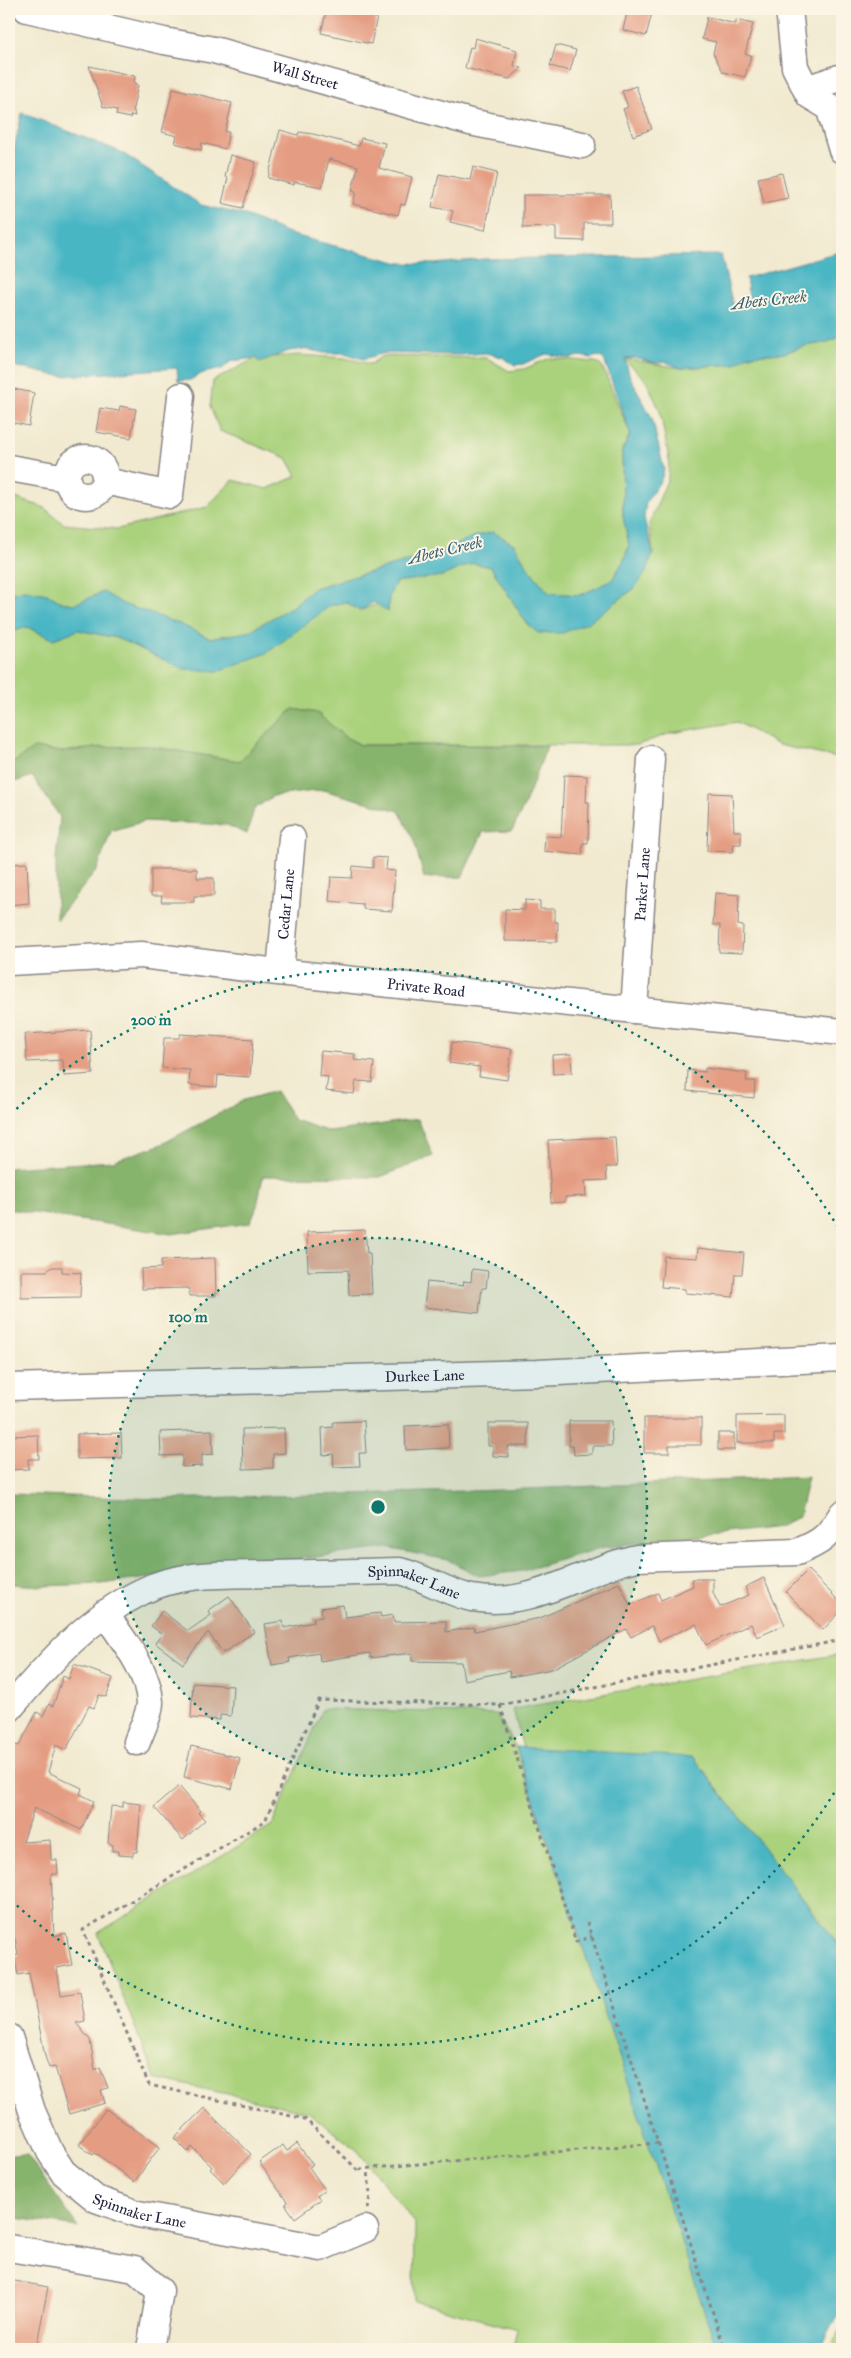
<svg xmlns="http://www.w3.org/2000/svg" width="851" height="2358" viewBox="0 0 851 2358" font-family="'IM FELL Great Primer',serif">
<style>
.green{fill:#aad27d;stroke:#667a5c}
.forest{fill:#87b46c;stroke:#546b54}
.water{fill:#49b6c4;stroke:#366c80}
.building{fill:#e49c82}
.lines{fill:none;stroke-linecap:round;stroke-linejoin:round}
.minor-casing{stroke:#8a8686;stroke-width:29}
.path{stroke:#8a8686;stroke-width:3;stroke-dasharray:4 4;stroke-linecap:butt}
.minor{stroke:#fff;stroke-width:26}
.ring{fill:none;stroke:#0f766e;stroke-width:2.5;stroke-dasharray:2.5 5}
.labels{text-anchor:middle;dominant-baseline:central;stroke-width:4;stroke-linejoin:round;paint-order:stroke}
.street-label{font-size:15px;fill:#22223b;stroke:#fcf5e5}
.water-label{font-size:16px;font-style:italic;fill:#325d72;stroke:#fcf5e5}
.centre{fill:#0f766e;stroke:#fcf5e5;stroke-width:2.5}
.ring-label{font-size:15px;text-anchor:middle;font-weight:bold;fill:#0f766e;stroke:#fcf5e5;stroke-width:4;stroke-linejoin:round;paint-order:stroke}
</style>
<rect width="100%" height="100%" fill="#fcf5e5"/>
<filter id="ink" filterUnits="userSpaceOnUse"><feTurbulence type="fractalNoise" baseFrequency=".02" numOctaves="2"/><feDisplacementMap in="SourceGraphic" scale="10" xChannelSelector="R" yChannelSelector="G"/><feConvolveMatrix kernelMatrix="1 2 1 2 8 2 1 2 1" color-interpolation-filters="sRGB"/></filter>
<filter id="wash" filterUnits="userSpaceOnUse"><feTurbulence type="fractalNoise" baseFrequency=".0096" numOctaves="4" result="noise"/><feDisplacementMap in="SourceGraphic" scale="20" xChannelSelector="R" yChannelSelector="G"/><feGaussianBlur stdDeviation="1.12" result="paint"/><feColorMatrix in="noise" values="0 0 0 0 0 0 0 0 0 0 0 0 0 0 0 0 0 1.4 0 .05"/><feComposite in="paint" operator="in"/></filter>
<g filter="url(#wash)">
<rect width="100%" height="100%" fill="#f1ead0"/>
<g class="green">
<polygon points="842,336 842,759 778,745 737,722 671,733 637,745 361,745 345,737 317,713 293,709 239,761 147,746 103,747 62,752 35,748 9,766 9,633 27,627 53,639 78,630 117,638 184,669 314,617 331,605 346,602 360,611 377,604 388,611 389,596 396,581 442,576 473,563 491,567 527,624 587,623 635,588 653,553 649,524 668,478 669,459 660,411 646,380 624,359 681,368 735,364 748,355 784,353 804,346 825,343"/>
<polygon points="299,355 344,358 371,364 382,356 487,358 509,371 524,369 550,358 595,362 602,366 630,433 622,451 623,516 629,545 624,560 612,580 581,595 549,593 529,569 514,544 472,537 441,552 314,588 293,606 248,632 209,638 177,623 123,604 103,592 75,604 61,602 47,594 24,590 9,594 9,496 43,507 64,524 118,529 207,507 233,480 267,489 297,476 287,458 220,431 210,407 213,381 256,358"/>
<polygon points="842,1654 842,1949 694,1758 523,1748 513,1709"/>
<polygon points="323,1709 496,1714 516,1747 717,2349 513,2349 517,2329 414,2301 415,2223 357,2150 308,2112 155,2078 98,1933 272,1825"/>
<polygon points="842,2329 842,2349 834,2349 833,2342"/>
</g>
<g class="forest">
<polygon points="293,709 317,713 345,737 361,745 547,746 525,804 512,831 483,832 462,877 424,878 414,840 399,811 323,790 273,796 254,809 247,834 227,825 145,821 111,831 97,870 56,920 56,858 60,817 32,776 9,784 9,766 34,748 62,752 103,747 147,746 239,761"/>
<polygon points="276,1091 294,1120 330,1132 418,1119 433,1156 380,1177 263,1176 257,1206 250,1223 171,1234 9,1209 9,1168 113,1161 160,1145 244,1100"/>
<polygon points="808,1477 799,1516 780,1527 604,1547 522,1571 479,1576 448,1560 387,1548 101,1584 41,1586 11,1584 9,1597 9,1494 160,1499 502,1490"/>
<polygon points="9,2155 27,2155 78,2227 9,2217"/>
</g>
<g class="water">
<polygon points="22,113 121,152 201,205 245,215 293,235 400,263 435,264 483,259 721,255 733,306 750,303 746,278 842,251 842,336 825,343 804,346 784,353 748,355 735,364 681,368 666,362 654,363 635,358 625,359 630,377 652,418 664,470 661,480 646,502 644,518 653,553 647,571 635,588 587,623 563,633 538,633 527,624 491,567 473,563 442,576 396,582 389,596 388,612 374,602 360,611 346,602 331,605 267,653 218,671 184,669 117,638 78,630 53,639 27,627 9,633 9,594 24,590 47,594 61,602 75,604 103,592 123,604 177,623 210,638 248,632 293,606 314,588 441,552 472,537 493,532 514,544 529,569 549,593 581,595 612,580 624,560 629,545 623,516 622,451 629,438 630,433 604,359 597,356 592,358 579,356 570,358 546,354 523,364 515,365 502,357 486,353 460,355 385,353 363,359 345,353 324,353 305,349 289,351 259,362 256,358 231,361 222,369 203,373 190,380 178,381 177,368 63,376 53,375 9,365 9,171"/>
<polygon points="516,1747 693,1757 842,1949 842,2308 824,2342 826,2349 717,2349"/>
</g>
<g id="blocks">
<g class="building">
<polygon points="327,9 352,9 352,11 377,17 371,44 321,33"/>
<polygon points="628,9 653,9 646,36 623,30"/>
<polygon points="707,17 736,24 736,20 753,24 745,54 751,55 745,77 723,72 713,53 716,42 702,39"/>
<polygon points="475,38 517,50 514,66 522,68 509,79 465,68 470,47 473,48"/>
<polygon points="556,45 576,50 570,71 550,66"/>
<polygon points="89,66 135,76 134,83 138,85 133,108 135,116 131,115 130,118 116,115 117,110 103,107"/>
<polygon points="636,86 652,129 633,136 623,109 628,107 622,91"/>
<polygon points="173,88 232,103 225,132 229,132 225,149 202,143 201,150 175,143 177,136 162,132"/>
<polygon points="280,130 298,135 299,132 313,134 359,146 361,138 385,143 379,168 412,177 405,205 401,204 398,215 353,204 356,192 352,191 358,166 329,159 322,187 295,182 294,185 268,178"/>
<polygon points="230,155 256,162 243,208 222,203 228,178 225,177"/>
<polygon points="473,167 497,173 485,230 450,222 453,211 432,207 439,174 470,180"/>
<polygon points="782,173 788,198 764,203 758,178"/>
<polygon points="523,195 610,195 611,223 584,223 584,241 556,240 556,227 523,228"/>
<polygon points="9,388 34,393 29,426 9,422"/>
<polygon points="120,406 136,409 131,438 96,432 100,408 119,411"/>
<polygon points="564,775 587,776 586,802 589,802 588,843 583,843 582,855 544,851 545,836 561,837"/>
<polygon points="709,793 732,794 734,831 741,831 741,844 734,844 733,852 707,851"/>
<polygon points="373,857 387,858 386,870 395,871 392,911 363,909 363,904 329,901 331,877 352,878 353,866 373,868"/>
<polygon points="27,863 29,903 9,905 9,864"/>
<polygon points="151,869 197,869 197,878 214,878 214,896 194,896 194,902 161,902 162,896 151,896"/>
<polygon points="715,893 739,895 738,925 743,926 742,953 719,952 720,925 713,925"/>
<polygon points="525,900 540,901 540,909 555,909 555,922 558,922 557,942 505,941 505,909 525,910"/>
<polygon points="90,1030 93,1074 64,1076 63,1060 27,1062 25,1034"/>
<polygon points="180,1034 253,1039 250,1077 218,1075 217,1087 189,1085 190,1070 162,1068 164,1038 179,1038"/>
<polygon points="452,1042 512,1049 507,1080 479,1076 480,1067 449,1063"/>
<polygon points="321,1051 355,1054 354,1060 374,1062 372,1082 356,1081 354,1094 326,1091 328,1077 319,1076"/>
<polygon points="571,1054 572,1073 553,1074 552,1055"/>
<polygon points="705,1068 747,1073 746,1081 755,1081 754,1098 687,1091 688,1070 705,1072"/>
<polygon points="615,1137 617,1167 606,1167 607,1180 585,1181 586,1196 565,1197 565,1202 551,1203 548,1140"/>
<polygon points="365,1230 367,1253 370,1253 372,1294 349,1295 348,1270 308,1271 307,1232"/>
<polygon points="698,1248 744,1253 742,1274 735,1274 733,1297 685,1293 685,1289 661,1287 664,1256 697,1258"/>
<polygon points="215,1258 216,1296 189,1296 189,1288 142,1289 141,1269 161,1268 161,1260"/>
<polygon points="52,1267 62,1267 62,1272 81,1273 80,1297 21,1298 21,1271 47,1271"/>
<polygon points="472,1269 488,1271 486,1288 482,1288 479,1313 424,1307 427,1282 463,1286 464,1281 471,1282"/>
<polygon points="784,1415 784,1434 774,1434 774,1443 737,1443 737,1416"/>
<polygon points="644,1418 701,1418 701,1445 669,1445 669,1453 644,1453"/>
<polygon points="364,1421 366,1453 359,1453 360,1466 334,1467 333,1454 323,1455 322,1428 333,1427 333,1422"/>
<polygon points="569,1421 611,1421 612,1446 592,1446 592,1454 574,1455 573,1446 569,1446"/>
<polygon points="488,1423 528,1423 528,1446 508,1446 509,1457 493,1456 493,1446 488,1446"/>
<polygon points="448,1424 449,1448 406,1450 405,1426"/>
<polygon points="284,1428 285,1453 273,1454 273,1468 243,1469 242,1429"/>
<polygon points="212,1430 213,1454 202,1455 202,1466 182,1467 182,1455 161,1456 160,1432"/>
<polygon points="121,1433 122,1458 77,1459 77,1434"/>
<rect x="718" y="1433" width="16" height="17"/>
<polygon points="38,1435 39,1459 28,1459 29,1469 9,1470 9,1436"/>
<polygon points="808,1570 842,1604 842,1610 823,1630 786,1592"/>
<polygon points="764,1578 785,1625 757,1637 751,1624 706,1645 696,1624 659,1641 652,1626 631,1637 626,1629 552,1669 510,1677 509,1671 464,1680 461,1662 412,1661 412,1653 370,1658 370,1653 320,1661 319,1653 289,1658 290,1662 272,1665 265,1624 283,1621 284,1628 314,1622 313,1618 322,1617 321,1608 343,1605 345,1617 380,1613 381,1617 393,1615 394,1622 446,1621 446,1632 474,1627 475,1631 540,1618 619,1583 630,1605 658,1593 661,1600 693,1586 692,1579 713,1579 713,1593 720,1607 749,1595 745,1587"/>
<polygon points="229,1596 254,1632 223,1653 208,1632 183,1664 155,1643 162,1634 151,1626 162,1611 188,1631 211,1615 208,1611"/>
<polygon points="74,1664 113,1678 106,1697 99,1695 94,1708 89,1706 66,1750 56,1745 48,1772 82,1788 80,1794 94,1801 81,1830 34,1808 23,1842 50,1840 51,1860 57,1860 58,1874 51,1874 54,1936 66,1933 72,1965 57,1968 61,1995 80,1992 85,2021 76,2023 90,2040 95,2070 100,2067 108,2088 101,2090 105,2103 69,2114 55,2067 49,2068 45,2056 29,1973 18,1975 14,1956 18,1955 12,1922 9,1923 9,1753 12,1744 19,1746 37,1712 43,1716 49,1704 53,1706 63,1676 69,1679"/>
<polygon points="193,1683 233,1686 231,1716 220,1715 220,1720 191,1718"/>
<polygon points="191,1746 240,1758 232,1789 184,1777"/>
<polygon points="179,1786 200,1811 198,1813 205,1820 183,1840 154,1807"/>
<polygon points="123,1802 141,1804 137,1852 133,1852 133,1856 118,1855 118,1851 112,1851 113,1845 108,1843 111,1806 123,1807"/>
<polygon points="204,2108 251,2154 224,2183 210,2169 212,2167 192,2147 188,2152 174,2138"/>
<polygon points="106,2109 160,2147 134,2182 100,2156 95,2153 93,2155 79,2145"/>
<polygon points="297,2143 313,2165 309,2167 325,2190 317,2196 320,2200 295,2218 285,2204 287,2202 259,2162 283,2145 287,2151"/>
<polygon points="9,2280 48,2287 36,2349 9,2349"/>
</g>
</g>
</g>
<g filter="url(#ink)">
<use href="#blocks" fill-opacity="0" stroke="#8a8686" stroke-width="1"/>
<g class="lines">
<g class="minor-casing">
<g id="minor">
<path id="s1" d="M27 9 164 41 214 50 470 122 582 145"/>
<polyline points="789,9 795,67 809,95 829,107 842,150"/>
<polyline points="806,89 842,77"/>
<circle cx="86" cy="477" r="19"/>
<polyline points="9,468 66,478"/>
<polyline points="105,481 170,495 181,396"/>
<path id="s2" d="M9 962 141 955 278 972 842 1032"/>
<path id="s3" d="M280 972 292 838"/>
<path id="s4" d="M634 1010 651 759"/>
<path id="s5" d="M9 1387 538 1373 842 1358"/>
<path d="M105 1613C122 1639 148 1669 150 1702 150 1714 141 1731 137 1742"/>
<path id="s6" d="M9 1709C48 1664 86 1619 141 1592 181 1571 232 1575 275 1574 317 1573 359 1572 400 1571 424 1577 450 1594 472 1598 535 1609 579 1570 637 1558L797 1552C822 1542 828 1537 842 1514"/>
<path id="s7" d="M9 2037 32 2111 50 2152 63 2172 96 2199 138 2214 320 2248 365 2229"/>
<polyline points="9,2248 135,2269 160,2291 150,2349"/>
</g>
</g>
<g class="path">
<polyline points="500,1705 576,1942 592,1936"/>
<polyline points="587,1922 723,2344"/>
<polyline points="658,2143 361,2169 360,2172 305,2119 149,2085 83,1930 265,1821 319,1700 500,1705 842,1640"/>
<polyline points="368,2209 370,2195 368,2170"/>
</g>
<use href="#minor" class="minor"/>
</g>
</g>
<circle cx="378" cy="1507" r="269" fill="#0f766e" fill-opacity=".12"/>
<g class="ring">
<circle cx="378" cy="1507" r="269"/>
<path d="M842 1780A538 538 0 0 1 11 1900M11 1114A538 538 0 0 1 842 1234"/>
</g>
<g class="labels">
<g class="street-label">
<text stroke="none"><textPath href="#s1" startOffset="286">Wall Street</textPath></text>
<text stroke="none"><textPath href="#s4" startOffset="126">Parker Lane</textPath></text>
<text stroke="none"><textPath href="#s3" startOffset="68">Cedar Lane</textPath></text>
<text stroke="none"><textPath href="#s2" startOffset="419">Private Road</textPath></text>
<text stroke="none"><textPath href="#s5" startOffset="416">Durkee Lane</textPath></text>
<text stroke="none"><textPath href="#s6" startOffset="455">Spinnaker Lane</textPath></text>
<text stroke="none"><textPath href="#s7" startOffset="234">Spinnaker Lane</textPath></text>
</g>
<g class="water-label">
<text transform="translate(769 300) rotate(-6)">Abets Creek</text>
<text transform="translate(445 550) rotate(-13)">Abets Creek</text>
</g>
</g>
<circle cx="378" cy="1507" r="8" class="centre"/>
<g class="ring-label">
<text x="151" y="1025">200 m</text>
<text x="188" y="1322">100 m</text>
</g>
<rect width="851" height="2358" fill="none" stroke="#fcf5e5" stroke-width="30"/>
</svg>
